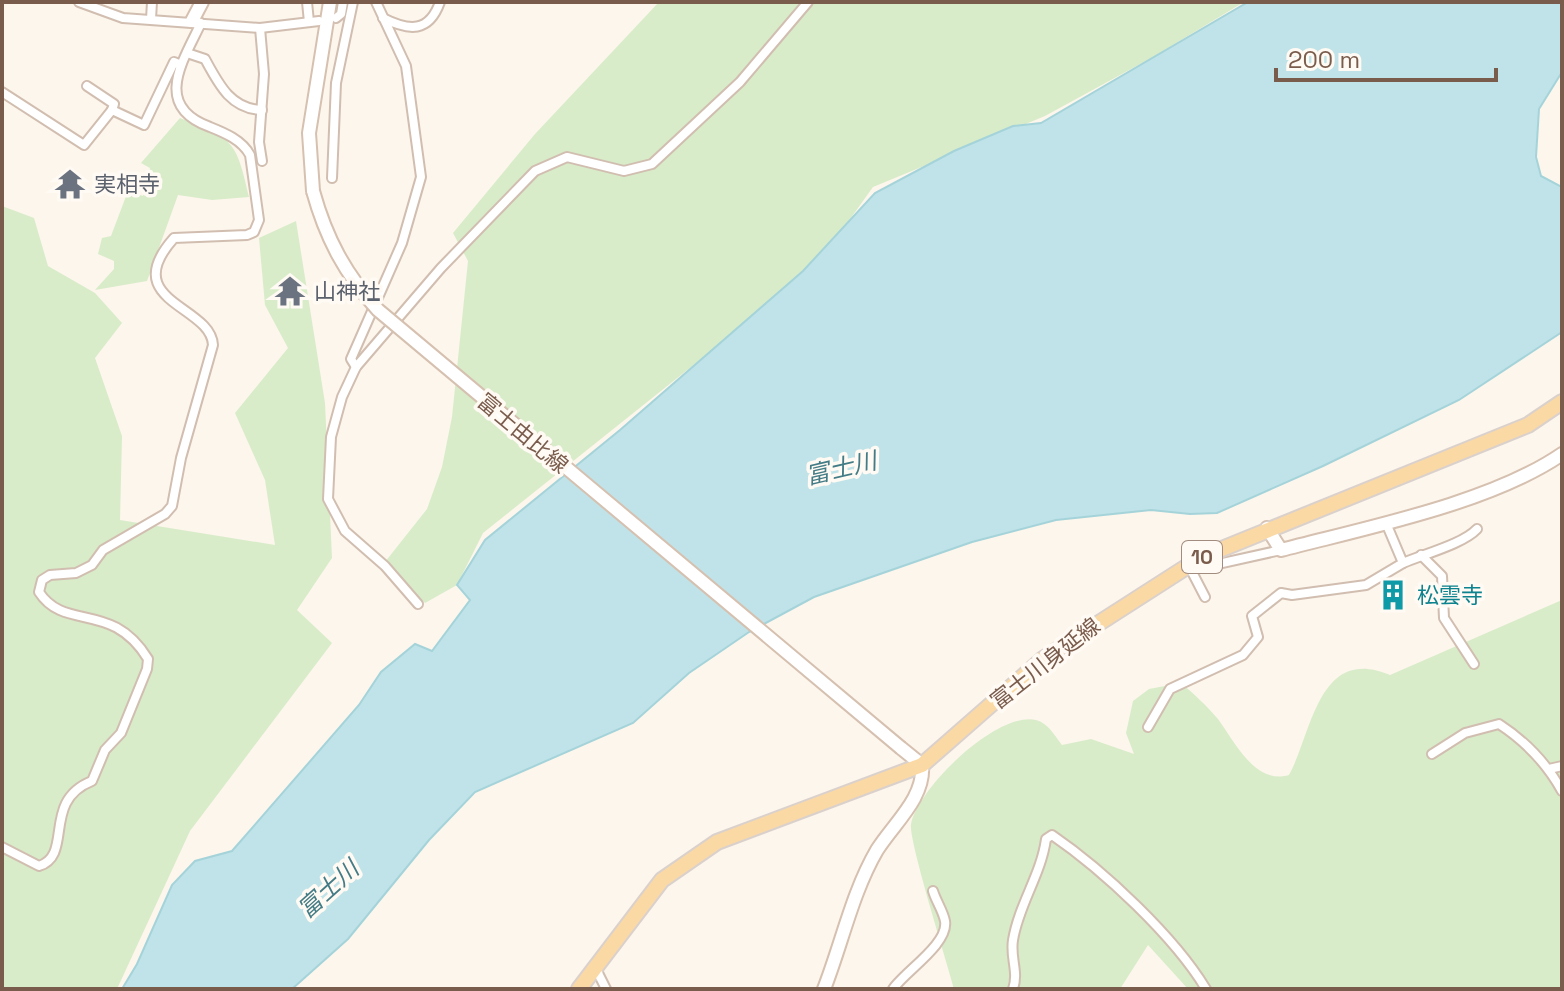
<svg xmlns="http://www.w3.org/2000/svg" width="1564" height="991" viewBox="0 0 1564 991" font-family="'Space Grotesk','Noto Sans JP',sans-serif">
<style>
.green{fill:#d8ecc9}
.water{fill:#bfe3e8;stroke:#a5d3da;stroke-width:2}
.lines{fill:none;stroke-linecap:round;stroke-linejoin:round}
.street-casing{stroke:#d1beb0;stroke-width:12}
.secondary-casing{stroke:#d6c0b0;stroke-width:16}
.primary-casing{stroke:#dad1cd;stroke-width:18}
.street{stroke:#fff;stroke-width:8}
.secondary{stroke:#fff;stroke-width:12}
.primary{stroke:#fbd9a5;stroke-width:14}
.secondary-bridge-casing{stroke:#d6c0b0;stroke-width:16;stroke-linecap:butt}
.secondary-bridge{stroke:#fff;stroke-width:12}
.labels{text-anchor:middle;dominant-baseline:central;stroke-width:7;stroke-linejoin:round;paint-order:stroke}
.shield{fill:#fffaf3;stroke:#a28b7f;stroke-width:2}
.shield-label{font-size:20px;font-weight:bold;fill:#7a5c4d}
.worship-label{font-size:22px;fill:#5b616d;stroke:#fffaf3;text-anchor:start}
.street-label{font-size:22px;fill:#7a5c4d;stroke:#fffaf3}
.culture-label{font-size:22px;fill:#0d838f;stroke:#fffaf3;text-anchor:start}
.water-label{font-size:24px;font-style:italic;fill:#437c86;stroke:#fffaf3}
</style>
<rect width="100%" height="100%" fill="#fdf6ec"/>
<g class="green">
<polygon points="659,2 1244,2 1153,57 1045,116 873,187 815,268 483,533 457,585 425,603 385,562 427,509 442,467 452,417 468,261 453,233 535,134"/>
<path d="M180 118C233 139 236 139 249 197L212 200 178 195 147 281 95 290 114 269V261L98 254 102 238 111 236 128 191 143 196 150 168 141 163Z"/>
<polygon points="2,206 34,218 48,266 95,293 122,323 95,358 122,436 120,520 275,545 265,480 235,413 288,348 265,305 259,238 296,221 325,403 332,558 297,610 332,643 190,831 117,989 2,989"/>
<path d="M1562 600V989H1188L1148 945 1120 989H954C948 965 908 839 911 824 918 788 997 711 1036 720 1048 723 1055 736 1062 745L1091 739 1134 754 1126 733 1133 701 1149 689 1181 683C1194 694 1206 705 1218 719 1235 742 1255 785 1289 775 1312 734 1318 644 1390 675Z"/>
</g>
<polygon class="water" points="1248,2 1562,2 1562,72 1539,109 1536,157 1541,176 1562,187 1562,332 1459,400 1323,466 1217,513 1190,514 1151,510 1056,520 972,542 814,597 749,632 689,673 633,723 475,792 429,840 348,939 292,989 122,989 137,964 172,885 195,861 232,851 359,705 381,672 415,644 432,651 470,600 457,585 485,540 620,430 803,271 875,193 954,151 1013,126 1041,123"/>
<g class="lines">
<g class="street-casing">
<g id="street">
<polyline points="79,2 123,18 260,28 319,21"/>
<polyline points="307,2 309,22"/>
<polyline points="336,18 341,14 343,2"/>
<path d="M383 18C409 31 429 33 440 2"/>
<polyline points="151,19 152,2"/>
<polyline points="260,28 264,74 259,142 262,161"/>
<path d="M187 53 205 59C219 85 231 109 262 110"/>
<polyline points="87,86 114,104 112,110"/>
<polyline points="2,92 84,145 112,110 144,125 174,62 181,65"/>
<polyline points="332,178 336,83 353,2"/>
<polyline points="356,367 351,359 402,243 421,177 406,66 376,2"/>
<polyline points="1421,555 1442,576 1444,618 1474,664"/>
<path d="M1403 563C1424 554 1463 544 1477 529"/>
<polyline points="1205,597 1191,570 1281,550"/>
<polyline points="418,604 385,566 345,531 328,499 331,437 342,397 356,367 441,268 535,171 567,157 624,171 652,164 740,82 808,2"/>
<polyline points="1148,727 1170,689 1243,655 1258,637 1252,616 1281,593 1292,595 1366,585 1403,563 1386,523"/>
<path d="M1432 754 1465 733 1499 724C1525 741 1547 764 1562 791"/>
<polyline points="1549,769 1562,766"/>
<path d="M2 847 39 866C74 855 41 801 92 781L105 750 121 733 147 669 148 659C112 600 65 632 39 592L42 580 50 575 76 573 92 565 103 550 165 514 172 506 181 458 213 345C211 305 117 302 174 238L247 235 254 232 259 220 250 155C242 140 225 133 210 127 152 106 183 61 201 23"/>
<polyline points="595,967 606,989"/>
<path d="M893 989C904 972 949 944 945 921 943 911 936 901 933 891"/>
<path d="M1013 989C1019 972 1010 958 1013 940 1019 904 1041 875 1046 839L1052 835C1103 870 1174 936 1206 989"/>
</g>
</g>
<g class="secondary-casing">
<g id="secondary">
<polyline points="192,21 202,2"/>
<polyline points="313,191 309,133 330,2"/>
<path d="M1267 528 1281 550C1365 528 1491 503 1562 454"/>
<path d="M824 989C842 943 852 893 877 850 894 823 925 798 922 765L901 748"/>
</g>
</g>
<g class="primary-casing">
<polyline id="primary" points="579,989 662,880 717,842 922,765 1043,659 1202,557 1528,425 1562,402"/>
</g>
<use href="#street" class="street"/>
<use href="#secondary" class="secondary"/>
<use href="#primary" class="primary"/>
<g class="secondary-bridge-casing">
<path id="secondary-bridge" d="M313 191C326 238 345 274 378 310L901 748"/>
</g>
<use href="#secondary-bridge" class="secondary-bridge"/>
</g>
<defs>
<g id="temple-bare" transform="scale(2.4)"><path d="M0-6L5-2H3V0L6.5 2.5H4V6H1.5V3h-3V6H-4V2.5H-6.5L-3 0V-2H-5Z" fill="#6b7280" stroke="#fffaf3" stroke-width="2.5" paint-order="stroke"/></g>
<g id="building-bare" transform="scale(2.4)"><path d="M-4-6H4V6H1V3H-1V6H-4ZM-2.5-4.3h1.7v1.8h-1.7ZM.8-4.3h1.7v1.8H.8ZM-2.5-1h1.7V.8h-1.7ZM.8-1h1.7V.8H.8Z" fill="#0f9aa8" stroke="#fffaf3" stroke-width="2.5" paint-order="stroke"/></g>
</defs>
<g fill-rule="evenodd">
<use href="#temple-bare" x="70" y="184"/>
<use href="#temple-bare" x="290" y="291"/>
<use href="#building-bare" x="1393" y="595"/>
</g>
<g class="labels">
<rect class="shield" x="1182" y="541" width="40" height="32" rx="6"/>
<g class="shield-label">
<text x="1202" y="557">10</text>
</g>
<g class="worship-label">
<text x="94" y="184">実相寺</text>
<text x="314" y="291">山神社</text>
</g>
<g class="street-label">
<text transform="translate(523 433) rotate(40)">富士由比線</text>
<text transform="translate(1045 663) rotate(-38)">富士川身延線</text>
</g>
<g class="culture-label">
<text x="1417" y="595">松雲寺</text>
</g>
<g class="water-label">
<text transform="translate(841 468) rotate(-13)">富士川</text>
<text transform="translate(328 889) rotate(-42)">富士川</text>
</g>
</g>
<rect width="1564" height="991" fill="none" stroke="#7a5c4d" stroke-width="8"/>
<path d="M1276 68v12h220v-12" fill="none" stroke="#7a5c4d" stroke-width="4"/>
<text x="1288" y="68" font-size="24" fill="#7a5c4d" stroke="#fffaf3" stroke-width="6" paint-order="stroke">200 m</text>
</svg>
